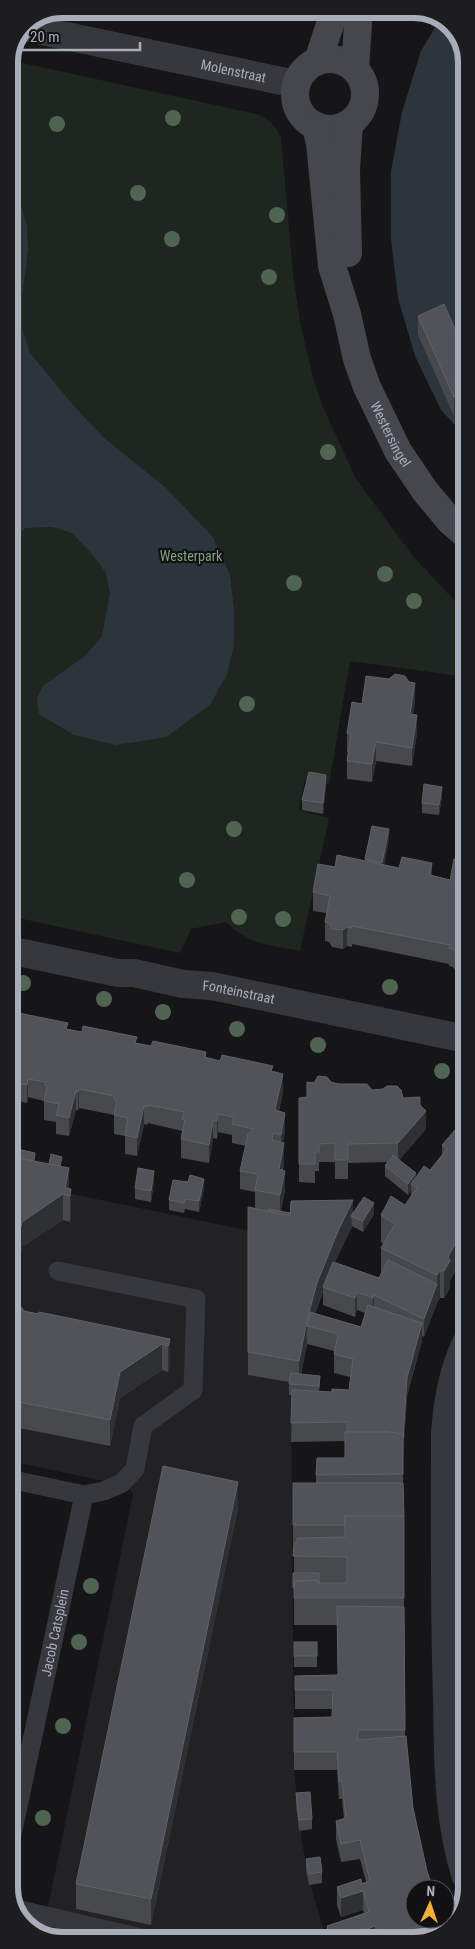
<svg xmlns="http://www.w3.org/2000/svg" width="475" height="1949" viewBox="0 0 475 1949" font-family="'Roboto Condensed',sans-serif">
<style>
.built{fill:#222225}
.green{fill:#1e261f}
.water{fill:#2c353c}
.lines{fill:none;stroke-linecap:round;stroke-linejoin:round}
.service{stroke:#37383d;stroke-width:19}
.minor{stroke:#37383d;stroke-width:28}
.tertiary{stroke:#37383d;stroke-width:28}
.secondary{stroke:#45474d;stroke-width:28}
.tree{fill:#506452}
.wall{fill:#47494d;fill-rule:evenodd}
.shaded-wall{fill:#2f3033}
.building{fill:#525359;stroke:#5f6168}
.labels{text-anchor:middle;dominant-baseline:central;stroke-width:4.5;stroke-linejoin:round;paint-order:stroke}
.street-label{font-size:14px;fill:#a8adb8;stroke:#111113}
.park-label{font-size:14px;fill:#7fa381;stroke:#111113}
.rim{fill:none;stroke:#a8adb8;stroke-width:6}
</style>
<rect width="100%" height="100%" fill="#161618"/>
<polygon class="built" points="9,1181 290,1239 353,1226 338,1255 317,1307 308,1339 291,1384 294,1771 302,1843 310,1883 326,1939 82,1940 43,1931 133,1494 128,1486 9,1461"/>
<path class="green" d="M9 60 260 115C270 121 276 127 281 137L293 274 300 322 313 377 322 405 356 479 413 556 466 613V677L350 661 329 784 305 780 299 810 329 818 300 951C270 945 249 945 226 922L191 929 180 953 9 916Z"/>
<g class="water">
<polygon points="440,19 451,24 465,51 465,436 441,410 415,356 398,298 391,239 391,171 402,112 421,51"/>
<polygon points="9,178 14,183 27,226 28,249 22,297 22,329 30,353 74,406 103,437 166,488 213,537 230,575 234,610 234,645 227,674 210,705 166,737 116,745 74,735 39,714 37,698 43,686 85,656 102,636 110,593 106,573 93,555 72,533 52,527 25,528 9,548"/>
</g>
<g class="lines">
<g class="service">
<polyline points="9,1479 84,1495 104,1491 122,1483 135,1469 143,1426 193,1390 196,1299 58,1271"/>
<path id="s1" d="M10 1844 84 1495"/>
<polyline points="16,1909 150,1940"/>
</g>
<g class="minor">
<path id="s2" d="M23 27 296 84"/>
<path d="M466 1343C452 1372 447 1402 445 1434 445 1522 444 1609 447 1697 448 1757 447 1819 466 1877"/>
</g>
<path class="tertiary" id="s3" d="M9 950 118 973H134L183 984 212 986 466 1039"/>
<g class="secondary">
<circle cx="330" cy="94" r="35"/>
<polyline points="318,61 335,9"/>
<polyline points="355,69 359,9"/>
<path id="s4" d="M316 127 320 143 332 266 347 314 357 359 367 387 398 451 425 491 450 521 466 535"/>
<polyline points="348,253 346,169 349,124"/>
</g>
</g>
<g class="tree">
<circle cx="173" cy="118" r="8"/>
<circle cx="57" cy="124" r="8"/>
<circle cx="138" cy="193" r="8"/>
<circle cx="277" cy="215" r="8"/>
<circle cx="172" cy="239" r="8"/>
<circle cx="269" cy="277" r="8"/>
<circle cx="328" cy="452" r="8"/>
<circle cx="385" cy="574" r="8"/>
<circle cx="294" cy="583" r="8"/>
<circle cx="414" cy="601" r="8"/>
<circle cx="247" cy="704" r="8"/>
<circle cx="234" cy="829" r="8"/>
<circle cx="187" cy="880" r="8"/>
<circle cx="239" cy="917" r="8"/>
<circle cx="283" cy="919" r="8"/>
<circle cx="23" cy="983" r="8"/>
<circle cx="390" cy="987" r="8"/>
<circle cx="104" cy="999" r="8"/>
<circle cx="163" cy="1012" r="8"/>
<circle cx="237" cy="1029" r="8"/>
<circle cx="318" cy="1045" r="8"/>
<circle cx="442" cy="1071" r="8"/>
<circle cx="91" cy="1586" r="8"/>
<circle cx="79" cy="1642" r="8"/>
<circle cx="63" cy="1726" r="8"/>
<circle cx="43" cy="1818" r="8"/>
</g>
<g class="wall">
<polygon points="418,316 465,352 465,410 454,416 418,335"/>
<polygon points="415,702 413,714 417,733 412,766 376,761 372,782 347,779 347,761 348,752 347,752 347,733 362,704"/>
<polygon points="326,785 323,814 302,810 302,800"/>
<polygon points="442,797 439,815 422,813 422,803"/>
<polygon points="389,840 384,865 450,880 466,862 466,974 456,972 453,967 449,966 449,964 352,944 352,947 347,946 343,949 332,947 329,942 325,941 325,922 327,913 313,911 313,892 335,867 365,861 365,859"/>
<path d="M9 1011 68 1029 273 1072 283 1092 279 1111 285 1131 283 1142 284 1161 283 1170 285 1190 281 1211 290 1213H353L374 1214 363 1232 352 1226 335 1262 379 1278 381 1274V1248L384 1244 381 1242V1215L405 1205 411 1196V1190L408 1195 385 1176V1166L387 1162 348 1163V1179H335V1162H319V1171H315V1183L299 1182V1098L307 1097 331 1082 372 1090 403 1098 420 1105 426 1129 399 1160 416 1177 430 1170 442 1156V1145L455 1130 458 1266 450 1281V1288L444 1298H440L437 1303 424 1337 422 1336V1341L407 1396 403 1454 405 1736 424 1939H327V1926L364 1913 363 1910 341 1917 337 1905V1887L366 1882 360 1859 341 1862 336 1839V1821L344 1819 342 1799H339L337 1770H294V1718L332 1717 333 1709H295V1676L338 1675 337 1625H294V1543H297H293V1483H316V1475L345 1458V1441L291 1442 292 1395H289V1382L248 1375V1207L255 1208V1192L240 1189V1171L246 1146 232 1143V1135L218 1132 217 1139 213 1138 209 1163 181 1158V1139L182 1131 148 1123 147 1125 144 1124 137 1156 125 1154V1136L114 1134V1115L79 1108 78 1110H76L69 1136 56 1134V1122L44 1120V1101L28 1097 27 1103 9 1099ZM323 1292V1305L355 1317 357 1310 365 1313 361 1327 315 1314ZM307 1344 334 1351V1373L350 1377 349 1390 332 1392 319 1391 320 1386 301 1374Z"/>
<polygon points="9,1156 62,1167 69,1188 71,1189 71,1214 70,1222 63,1220 22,1247 12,1293 24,1311 170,1339 170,1365 168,1372 162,1370 120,1398 110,1446 9,1426"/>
<polygon points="154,1181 151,1202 135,1199 135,1188"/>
<polygon points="204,1189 199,1212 185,1209 184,1213 169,1210 169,1200"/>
<polygon points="238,1508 151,1925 76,1909 76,1884"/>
<rect x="294" y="1642" width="23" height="25"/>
<polygon points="296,1793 312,1819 312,1829 299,1831 296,1804"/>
<polygon points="306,1859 322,1872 322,1883 309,1885 306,1870"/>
</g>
<g class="shaded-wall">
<polygon points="465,392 465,410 454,416 454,397"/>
<polygon points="415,683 415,702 410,732 410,714"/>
<polygon points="417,715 417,733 412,766 412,748"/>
<polygon points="376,742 376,761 372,782 372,764"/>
<polygon points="326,775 326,785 323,814 323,803"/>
<polygon points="442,787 442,797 439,815 439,805"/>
<polygon points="389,829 389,840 382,874 382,863"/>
<polygon points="432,863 432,881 430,875"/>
<polygon points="347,927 347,946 343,949 343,930"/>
<polygon points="283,1074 283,1092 275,1129 275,1110"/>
<polygon points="28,1079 28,1097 27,1103 27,1085"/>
<polygon points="79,1089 79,1108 78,1110 78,1092"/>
<polygon points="76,1091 76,1110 69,1136 69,1118"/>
<polygon points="144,1106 144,1124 137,1156 137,1138"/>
<polygon points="426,1111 426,1129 398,1162 398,1143"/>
<polygon points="285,1113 285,1131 281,1153 281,1135"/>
<polygon points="218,1114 218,1132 217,1139 217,1121"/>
<polygon points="213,1120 213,1138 209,1163 209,1145"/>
<polygon points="284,1143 284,1161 279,1188 279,1169"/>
<polygon points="69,1168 69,1194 65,1188"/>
<polygon points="154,1171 154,1181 151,1202 151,1191"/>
<polygon points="285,1171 285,1190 280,1214 280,1195"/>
<polygon points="416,1173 416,1184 411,1184 411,1190 408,1195 408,1184"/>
<polygon points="204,1179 204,1189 199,1212 199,1201"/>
<polygon points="71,1189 71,1214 70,1222 70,1196"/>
<polygon points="63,1194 63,1220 22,1247 11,1296 11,1270 22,1222"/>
<polygon points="353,1200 353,1216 351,1216 352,1226 338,1255 325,1287 323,1287 323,1292 317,1307 311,1327 307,1326 307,1344 299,1384 299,1361 308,1316 317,1283 338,1231"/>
<polygon points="374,1203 374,1214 363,1232 363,1221"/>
<polygon points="466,1228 466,1256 458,1266 450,1281 450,1288 444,1298 444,1271 448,1257 458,1239"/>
<polygon points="440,1271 440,1298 437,1303 424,1337 424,1319 437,1284 437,1275"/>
<polygon points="357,1292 357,1310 355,1317 355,1298"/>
<polygon points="374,1295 374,1314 373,1316 373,1298"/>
<polygon points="422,1323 422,1341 407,1396 403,1460 403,1442 407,1378"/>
<polygon points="170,1339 170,1365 168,1372 168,1346"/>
<polygon points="162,1344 162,1370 120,1398 110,1446 110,1420 120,1372"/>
<polygon points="238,1482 238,1508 151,1925 151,1899"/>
<polygon points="363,1891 363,1910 341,1917 341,1898"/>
<polygon points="375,1926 375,1939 342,1939"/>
</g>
<g class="building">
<polygon points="444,304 465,352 465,392 454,397 418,316"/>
<polygon points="395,674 405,676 409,682 415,683 410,714 417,715 412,748 376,742 372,764 347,761 351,734 347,733 352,702 362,704 366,676 389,679"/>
<polygon points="309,772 326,775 323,803 302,800"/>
<polygon points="424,784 442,787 439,805 422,803"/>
<polygon points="372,826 389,829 382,863 365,859"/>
<polygon points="337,855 399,868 402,857 432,863 430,875 450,880 454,859 466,862 466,956 456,953 453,949 449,948 450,945 352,926 352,928 347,927 343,930 332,929 329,923 325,922 330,896 313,892 318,864 335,867"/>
<polygon points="9,1011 68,1023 66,1029 82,1032 83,1026 137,1037 135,1043 151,1046 153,1041 206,1052 205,1057 220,1061 222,1055 273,1066 271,1071 283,1074 275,1110 285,1113 281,1135 273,1133 272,1140 284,1143 279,1169 285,1171 280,1195 255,1190 258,1174 240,1171 248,1134 253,1129 232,1124 234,1117 218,1114 217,1121 213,1120 209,1145 181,1139 185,1120 182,1119 184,1112 148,1105 147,1107 144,1106 137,1138 125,1135 128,1118 114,1115 117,1100 114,1099 114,1096 79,1089 78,1092 76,1091 69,1118 56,1115 59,1104 44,1101 47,1086 45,1085 45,1082 28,1079 27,1085 9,1081"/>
<polygon points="318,1076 327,1077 331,1082 338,1084 367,1084 372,1090 383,1089 387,1086 397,1086 401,1090 403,1098 420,1097 420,1105 426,1111 398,1143 348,1144 348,1160 335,1160 335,1143 319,1144 319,1152 315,1152 315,1164 299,1164 299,1098 307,1097 307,1082 314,1083"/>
<polygon points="455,1130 464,1138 466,1136 466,1228 458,1239 448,1257 450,1261 444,1271 440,1271 437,1275 381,1248 395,1224 381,1215 391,1196 405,1205 417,1188 411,1184 424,1166 430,1170 447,1149 442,1145"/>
<polygon points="13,1148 35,1153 34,1161 12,1156"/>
<polygon points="51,1154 62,1157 60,1166 49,1164"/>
<polygon points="393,1155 416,1173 408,1184 385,1166"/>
<polygon points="9,1156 69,1168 65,1188 71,1189 70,1196 63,1194 22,1222 11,1270 9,1270"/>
<polygon points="138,1168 154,1171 151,1191 135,1188"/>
<polygon points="190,1175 204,1179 199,1201 185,1199 184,1203 169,1200 173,1180 188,1182"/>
<polygon points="364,1197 374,1203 363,1221 351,1216"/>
<polygon points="353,1200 338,1231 317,1283 308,1316 299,1361 248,1352 248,1207 290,1216 291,1201"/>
<polygon points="268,1209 290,1213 290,1216 268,1211"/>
<polygon points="388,1260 437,1284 424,1319 374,1295 373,1298 357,1292 355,1298 323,1287 333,1262 379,1278"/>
<polygon points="9,1289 24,1311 38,1314 39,1312 170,1339 168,1346 162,1344 120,1372 110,1420 9,1400"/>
<polygon points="368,1305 422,1323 407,1378 403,1438 403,1434 388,1432 347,1432 347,1422 291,1423 292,1390 332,1392 332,1389 349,1390 353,1359 334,1354 338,1334 307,1326 310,1312 361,1327"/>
<polygon points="291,1373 320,1376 319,1386 289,1384"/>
<polygon points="345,1432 388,1432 403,1434 403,1474 316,1475 317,1458 345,1458"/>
<polygon points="163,1466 238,1482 151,1899 76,1884"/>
<polygon points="293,1483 403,1483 404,1516 345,1516 345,1525 293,1525"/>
<polygon points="345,1516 404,1516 404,1598 294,1598 294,1581 317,1580 318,1583 347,1583 347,1557 293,1556 294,1543 297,1543 297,1538 345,1537"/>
<polygon points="293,1573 319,1573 319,1583 318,1583 317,1580 294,1581 294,1588 293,1588"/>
<polygon points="337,1606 404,1607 405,1730 358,1730 358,1740 406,1736 413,1808 427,1871 433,1889 415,1889 415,1919 445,1919 448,1925 424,1939 380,1939 375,1926 342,1939 331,1939 327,1926 369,1912 363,1891 341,1898 337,1887 361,1879 362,1884 370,1881 360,1840 341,1844 336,1821 346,1818 342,1781 339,1781 337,1752 294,1752 294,1718 332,1717 333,1690 295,1690 295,1676 338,1675"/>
<rect x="294" y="1642" width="23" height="14"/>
<polygon points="310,1792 312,1819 299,1820 296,1793"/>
<polygon points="320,1857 322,1872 309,1874 306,1859"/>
</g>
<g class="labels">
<g class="street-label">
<text stroke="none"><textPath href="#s2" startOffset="215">Molenstraat</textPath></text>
<text stroke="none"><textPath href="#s4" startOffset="319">Westersingel</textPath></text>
<text stroke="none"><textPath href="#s3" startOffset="234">Fonteinstraat</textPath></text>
<text stroke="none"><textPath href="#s1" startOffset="216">Jacob Catsplein</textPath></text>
</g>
<g class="park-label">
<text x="191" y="556">Westerpark</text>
</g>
</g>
<path d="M0 0H475V1949H0ZM62 18H414A44 44 0 0 1 458 62V1888A44 44 0 0 1 414 1932H62A44 44 0 0 1 18 1888V62A44 44 0 0 1 62 18Z" fill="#1d1d20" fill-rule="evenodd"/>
<path class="rim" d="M62 18H414A44 44 0 0 1 458 62V1888A44 44 0 0 1 414 1932H62A44 44 0 0 1 18 1888V62A44 44 0 0 1 62 18Z"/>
<g transform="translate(430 1904) rotate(3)"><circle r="24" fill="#111113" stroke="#4d4f55"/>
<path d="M0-4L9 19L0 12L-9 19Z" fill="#f2b134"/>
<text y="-8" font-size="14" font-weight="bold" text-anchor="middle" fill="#a8adb8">N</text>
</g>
<path d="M22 42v8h118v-8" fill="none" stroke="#a8adb8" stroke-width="2.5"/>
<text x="30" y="42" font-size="15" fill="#a8adb8" stroke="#111113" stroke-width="4" paint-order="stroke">20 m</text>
</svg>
